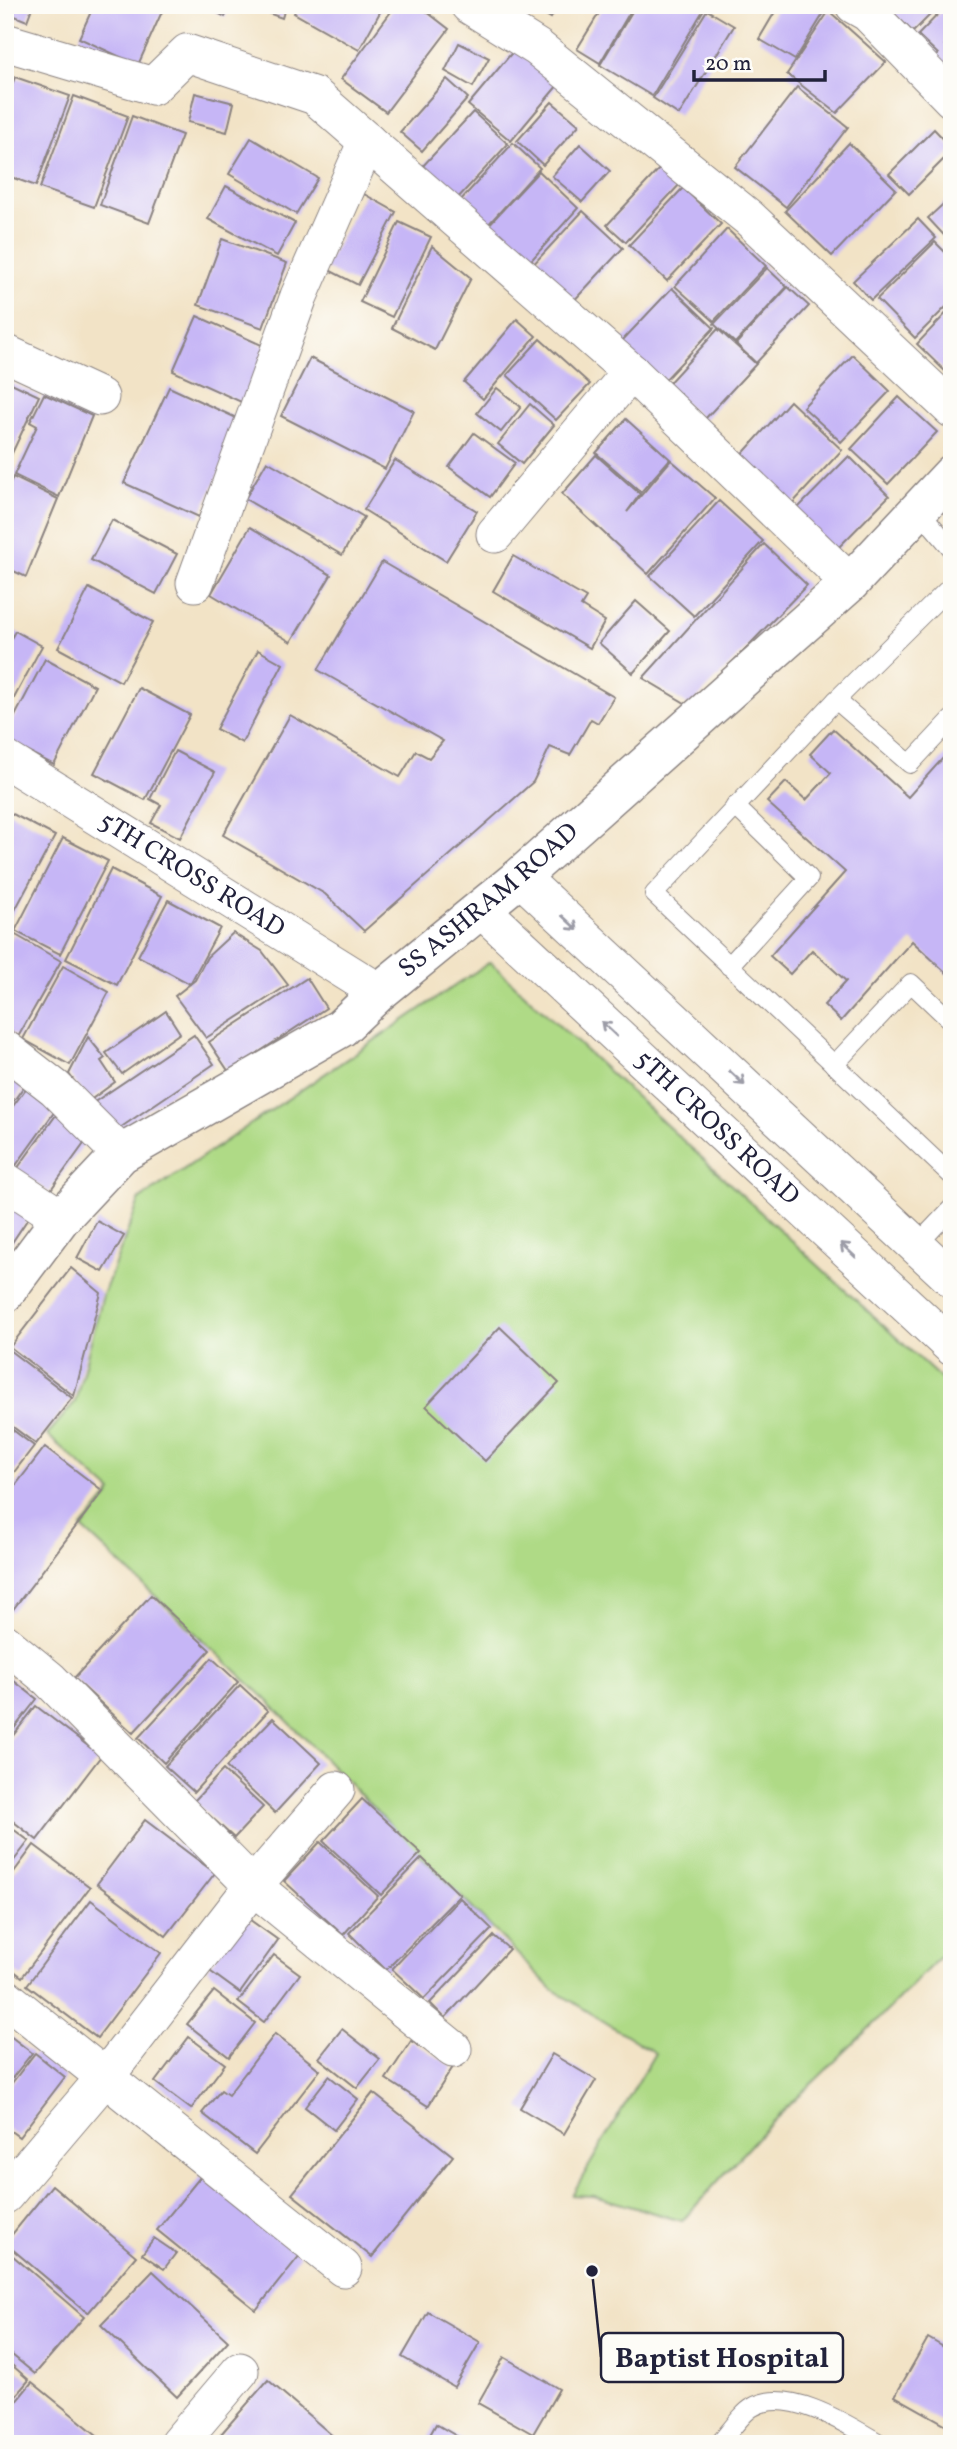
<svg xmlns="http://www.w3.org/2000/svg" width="957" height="2449" viewBox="0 0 957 2449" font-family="Vollkorn,serif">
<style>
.green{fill:#afda86;stroke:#687e60;stroke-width:2}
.building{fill:#c6b6f6}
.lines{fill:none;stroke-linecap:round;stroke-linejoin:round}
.service-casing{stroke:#8a8280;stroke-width:20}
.minor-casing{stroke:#8a8280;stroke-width:39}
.tertiary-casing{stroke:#8a8280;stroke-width:41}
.service{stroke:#fff;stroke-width:18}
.minor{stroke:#fff;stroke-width:37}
.tertiary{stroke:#fff;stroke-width:38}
.oneway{stroke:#9c9ca7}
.labels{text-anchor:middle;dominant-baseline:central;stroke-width:7;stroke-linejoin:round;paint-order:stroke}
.street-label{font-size:26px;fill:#22223b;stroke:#fdfcf7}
.leader{fill:none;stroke:#22223b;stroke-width:2.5}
.callout-dot{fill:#22223b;stroke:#fdfcf7;stroke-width:2.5}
.callout{fill:#fdfcf7;stroke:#22223b;stroke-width:2.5}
.callout-label{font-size:28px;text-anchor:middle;font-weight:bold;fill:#22223b}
</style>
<rect width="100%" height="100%" fill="#fdfcf7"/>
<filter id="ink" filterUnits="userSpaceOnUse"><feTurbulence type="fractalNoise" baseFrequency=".0143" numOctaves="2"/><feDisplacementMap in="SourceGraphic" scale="14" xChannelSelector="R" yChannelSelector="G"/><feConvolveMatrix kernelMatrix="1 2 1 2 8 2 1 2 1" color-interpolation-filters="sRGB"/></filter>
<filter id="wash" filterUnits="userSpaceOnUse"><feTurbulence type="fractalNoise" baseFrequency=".00686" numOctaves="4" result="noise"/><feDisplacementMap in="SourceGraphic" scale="28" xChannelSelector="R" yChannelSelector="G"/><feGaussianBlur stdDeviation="1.57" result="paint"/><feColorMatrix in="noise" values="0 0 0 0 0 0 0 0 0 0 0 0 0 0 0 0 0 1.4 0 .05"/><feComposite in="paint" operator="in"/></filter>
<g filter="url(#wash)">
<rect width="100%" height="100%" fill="#f2e3c6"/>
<polygon class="green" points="490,962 952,1389 952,1944 893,2005 764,2130 682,2221 594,2196 572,2195 655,2053 552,1989 266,1699 82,1528 112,1492 47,1435 75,1402 103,1295 140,1199"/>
<g id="blocks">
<g class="building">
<polygon points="6,5 33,5 27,21 5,12"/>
<polygon points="94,5 165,5 138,65 79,38"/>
<polygon points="203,5 231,5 225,17"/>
<polygon points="245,5 286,5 282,18"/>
<polygon points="298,5 384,5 359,50 294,13"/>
<polygon points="396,5 418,5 449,29 386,112 341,79"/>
<polygon points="529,5 558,5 551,18"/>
<polygon points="604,5 634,5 600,63 577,49"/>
<polygon points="636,5 698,5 704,9 652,96 600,65"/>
<polygon points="779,5 823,5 827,8 795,60 759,39"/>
<polygon points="885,5 933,5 936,9 913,32"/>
<polygon points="947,5 952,5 952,38 944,46 952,40 952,72 935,57 938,54 918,35"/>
<polygon points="707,10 734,26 679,115 653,98"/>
<polygon points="829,11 886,62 837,113 787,74"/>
<polygon points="459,43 489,58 473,87 445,71"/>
<polygon points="515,49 558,85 511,141 468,105"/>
<polygon points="15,77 70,96 36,186 5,175 5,104"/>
<polygon points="447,79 468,98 422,151 400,132"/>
<polygon points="797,87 848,127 786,207 735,167"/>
<polygon points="195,93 234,103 227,132 188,122"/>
<polygon points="74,96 128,116 94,207 40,188"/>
<polygon points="552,102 579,125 543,165 517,141"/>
<polygon points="473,112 508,144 456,200 421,168"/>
<polygon points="132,116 182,135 149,223 100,205"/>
<polygon points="934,129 952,148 952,151 909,194 889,174"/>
<polygon points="251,138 318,178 296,214 229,174"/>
<polygon points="513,143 540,168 486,227 459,202"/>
<polygon points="849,143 896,189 832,256 785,211"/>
<polygon points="580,144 610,171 582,202 552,176"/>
<polygon points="662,166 681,183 626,242 607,225"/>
<polygon points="539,171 578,208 526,266 485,229"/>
<polygon points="226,186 295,223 277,256 208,219"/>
<polygon points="683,188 721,224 667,281 629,245"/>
<polygon points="364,194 396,212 358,285 325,268"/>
<polygon points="952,196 952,244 928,218"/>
<polygon points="583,211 623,248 569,306 529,269"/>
<polygon points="918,219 936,238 871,300 853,281"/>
<polygon points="399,222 431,237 392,317 360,302"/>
<polygon points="727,229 766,266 714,321 675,286"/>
<polygon points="222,239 287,263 263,328 198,305"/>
<polygon points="935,242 952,259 952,301 915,338 877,299"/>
<polygon points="432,246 471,278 435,350 392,328"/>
<polygon points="767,268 787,287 735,343 714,324"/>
<polygon points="788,287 809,306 756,363 736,344"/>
<polygon points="672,288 714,328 662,383 620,343"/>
<polygon points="952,307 952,378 917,344"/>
<polygon points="197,316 275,351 250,406 173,371"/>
<polygon points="517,319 536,336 483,399 464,382"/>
<polygon points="718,329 756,364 704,420 666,386"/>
<polygon points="540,339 590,384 556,420 507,375"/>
<polygon points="853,355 890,391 841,442 803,407"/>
<polygon points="310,358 414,411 385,469 281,416"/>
<polygon points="5,380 39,396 5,468"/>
<polygon points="169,387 243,421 199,517 124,483"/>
<polygon points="497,388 521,407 501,432 477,413"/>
<polygon points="44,394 92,416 59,497 14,475 37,426 30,422"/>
<polygon points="899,397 937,432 888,484 851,449"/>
<polygon points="790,401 842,450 789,507 738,459"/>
<polygon points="530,404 554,425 522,464 498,444"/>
<polygon points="626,419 670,459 641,492 596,453"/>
<polygon points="474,433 515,463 490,497 449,467"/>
<polygon points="596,455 640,494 627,512 671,460 715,498 648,574 562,494"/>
<polygon points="849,456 889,496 834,552 794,512"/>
<polygon points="395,460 477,511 446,561 364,510"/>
<polygon points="267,461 364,517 342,555 245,499"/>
<polygon points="13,477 58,499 26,577 5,567 5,492"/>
<polygon points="719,501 763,541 694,616 650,576"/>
<polygon points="112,520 177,554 156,594 91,560"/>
<polygon points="250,527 331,575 291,642 211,594"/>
<polygon points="764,544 807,585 690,706 643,678"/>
<polygon points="513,556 586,598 581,606 605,621 590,648 493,591"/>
<polygon points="382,562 614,697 598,723 591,719 570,755 550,747 533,782 364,931 325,894 223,835 290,715 400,777 416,751 429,758 443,741 318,670"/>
<polygon points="89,588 153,622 121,682 58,648"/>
<polygon points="636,601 670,631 633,673 599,643"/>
<polygon points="15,631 42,646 5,715 5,650"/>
<polygon points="258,650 283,664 242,743 216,729"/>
<polygon points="45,659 95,686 54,765 5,740 5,735"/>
<polygon points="139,688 190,715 145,800 94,773"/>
<polygon points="833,729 908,797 952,748 952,978 912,941 841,1021 824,1005 846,981 812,950 790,974 770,956 845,872 767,802 786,782 806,800 831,773 810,754"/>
<polygon points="175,751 215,772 180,838 151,823 161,805 150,799"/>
<polygon points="5,810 55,836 8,923 5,921"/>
<polygon points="63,838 108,861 60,954 15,931"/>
<polygon points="111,869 162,896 117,985 66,959"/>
<polygon points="168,900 220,928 190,984 138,956"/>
<polygon points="233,933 262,951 288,985 206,1038 175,996 195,980 207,957"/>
<polygon points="14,934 61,961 18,1037 5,1030 5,950"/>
<polygon points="63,966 109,992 70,1065 23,1039"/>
<polygon points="307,978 326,1008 229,1072 209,1042"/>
<polygon points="166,1011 180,1033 122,1074 106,1053"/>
<polygon points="194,1035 214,1064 111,1134 90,1105"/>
<polygon points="88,1037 105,1058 101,1061 115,1082 89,1101 69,1074"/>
<polygon points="5,1067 27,1082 5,1113"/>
<polygon points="30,1083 60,1104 14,1168 5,1161 5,1117"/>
<polygon points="59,1111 91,1134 49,1192 17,1169"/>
<polygon points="5,1197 31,1214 5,1253"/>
<polygon points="97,1221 124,1236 103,1272 77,1258"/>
<polygon points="71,1268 101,1293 74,1396 10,1347"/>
<polygon points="500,1327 559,1383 485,1461 426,1406"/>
<polygon points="5,1347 72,1398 36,1444 5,1421"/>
<polygon points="5,1424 34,1446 5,1484"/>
<polygon points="45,1447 103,1491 11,1612 5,1607 5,1499"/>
<polygon points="151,1595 210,1650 133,1733 74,1678"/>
<polygon points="212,1658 238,1682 164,1763 138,1738"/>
<polygon points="5,1674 37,1699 5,1740"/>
<polygon points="240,1685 268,1711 194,1792 165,1766"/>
<polygon points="36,1706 101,1756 37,1840 5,1815 5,1746"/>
<polygon points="273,1718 321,1763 275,1813 226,1767"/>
<polygon points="223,1770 263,1807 234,1838 194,1801"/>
<polygon points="362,1799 421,1853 381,1895 323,1841"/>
<polygon points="145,1820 215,1873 166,1936 97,1884"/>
<polygon points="5,1823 29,1841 5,1872"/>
<polygon points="320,1842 378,1896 343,1935 284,1881"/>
<polygon points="34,1845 90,1887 22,1977 5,1964 5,1884"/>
<polygon points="422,1858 460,1895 386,1970 349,1933"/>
<polygon points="460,1898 492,1929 424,1999 392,1969"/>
<polygon points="91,1900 161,1953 97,2038 27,1985"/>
<polygon points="246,1917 278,1940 240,1993 207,1969"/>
<polygon points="494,1936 509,1949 445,2018 430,2003"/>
<polygon points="274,1955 300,1974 264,2022 238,2002"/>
<polygon points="214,1991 255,2023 229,2057 187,2024"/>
<polygon points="342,2029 380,2059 357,2088 319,2058"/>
<polygon points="5,2032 32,2053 5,2087"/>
<polygon points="275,2034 320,2070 255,2154 202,2113 221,2090 228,2095"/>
<polygon points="189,2037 225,2064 191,2109 155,2082"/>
<polygon points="411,2041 453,2067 428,2106 386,2079"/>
<polygon points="35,2053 65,2077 19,2137 5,2127 5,2092"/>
<polygon points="552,2054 596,2080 564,2134 520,2108"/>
<polygon points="329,2076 358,2099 334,2130 305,2107"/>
<polygon points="373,2093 453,2156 372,2257 292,2194"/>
<polygon points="201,2176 300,2255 256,2310 157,2230"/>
<polygon points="52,2185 136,2256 88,2313 5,2243"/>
<polygon points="154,2238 176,2253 164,2269 142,2254"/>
<polygon points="5,2249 84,2317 35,2374 5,2349"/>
<polygon points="153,2271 228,2341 177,2397 101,2325"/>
<polygon points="428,2312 480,2342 454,2387 402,2357"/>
<polygon points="928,2338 952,2352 952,2428 895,2396"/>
<polygon points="504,2357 559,2389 533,2434 478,2403"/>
<polygon points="5,2359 29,2380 5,2408"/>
<polygon points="268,2380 342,2444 233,2444 221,2434"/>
<polygon points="32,2382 108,2444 5,2444 5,2415"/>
<polygon points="436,2424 470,2444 425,2444"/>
</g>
</g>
</g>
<g filter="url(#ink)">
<use href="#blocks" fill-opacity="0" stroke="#8a8280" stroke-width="2"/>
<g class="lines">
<g class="service-casing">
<g id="service">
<polyline points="918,509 952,549"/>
<polyline points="952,585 836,700 654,894 952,1176"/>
<polyline points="836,700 910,764 952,719"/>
<polyline points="729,966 809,878 735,806"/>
<polyline points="834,1065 911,983 952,1022"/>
<polyline points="916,1246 952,1208"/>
<path d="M719 2444C728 2434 743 2412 753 2407 789 2386 850 2426 881 2444"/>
</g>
</g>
<g class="minor-casing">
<g id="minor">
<polyline points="469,5 538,48 749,218 952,409"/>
<polyline points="854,5 868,13 952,99"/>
<polyline points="5,42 153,86 187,53 315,96 631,372 850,583"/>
<polyline points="5,353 100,397"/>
<polyline points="495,534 631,372"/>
<polyline points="195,583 299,296 367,141"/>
<path id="s1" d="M5 759 379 992"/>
<polyline points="520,877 952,1279"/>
<path id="s2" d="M481 909 952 1347"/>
<polyline points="5,1049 55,1088 121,1154"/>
<polyline points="5,1181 61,1218"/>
<polyline points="5,1643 49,1679 253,1886 453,2049"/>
<polyline points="5,1997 343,2268"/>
<polyline points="5,2195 106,2076 253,1886 336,1790"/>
<polyline points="178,2444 240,2371"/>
</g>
</g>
<g class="tertiary-casing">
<g id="tertiary">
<path id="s3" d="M5 1293 61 1218 121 1154 341 1028 379 992 520 877 850 583 952 474"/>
</g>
</g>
<use href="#service" class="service"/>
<use href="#minor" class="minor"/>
<use href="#tertiary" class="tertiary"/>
</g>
<defs><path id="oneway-shaft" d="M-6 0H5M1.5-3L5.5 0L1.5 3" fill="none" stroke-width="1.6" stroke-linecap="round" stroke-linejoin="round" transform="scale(1.75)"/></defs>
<g class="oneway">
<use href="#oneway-shaft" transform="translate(570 923) rotate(43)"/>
<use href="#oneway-shaft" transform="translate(609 1029) rotate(-137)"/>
<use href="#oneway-shaft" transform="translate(737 1078) rotate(43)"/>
<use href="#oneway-shaft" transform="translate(848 1250) rotate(-137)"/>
</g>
</g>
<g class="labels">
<g class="street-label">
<text stroke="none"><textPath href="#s1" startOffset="220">5TH CROSS ROAD</textPath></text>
<text stroke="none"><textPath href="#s3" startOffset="630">SS ASHRAM ROAD</textPath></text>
<text stroke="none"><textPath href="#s2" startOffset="322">5TH CROSS ROAD</textPath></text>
</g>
</g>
<path class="leader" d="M592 2271L601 2357"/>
<circle class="callout-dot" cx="592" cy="2271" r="7"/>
<rect class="callout" x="601" y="2333" width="242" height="49" rx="7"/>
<g class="callout-label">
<text x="722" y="2367">Baptist Hospital</text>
</g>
<rect width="957" height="2449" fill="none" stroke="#fdfcf7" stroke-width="28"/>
<path d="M694 70v10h131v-10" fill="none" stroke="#22223b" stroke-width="3.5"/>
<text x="705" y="70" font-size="21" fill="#22223b" stroke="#fdfcf7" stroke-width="5" paint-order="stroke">20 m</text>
</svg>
